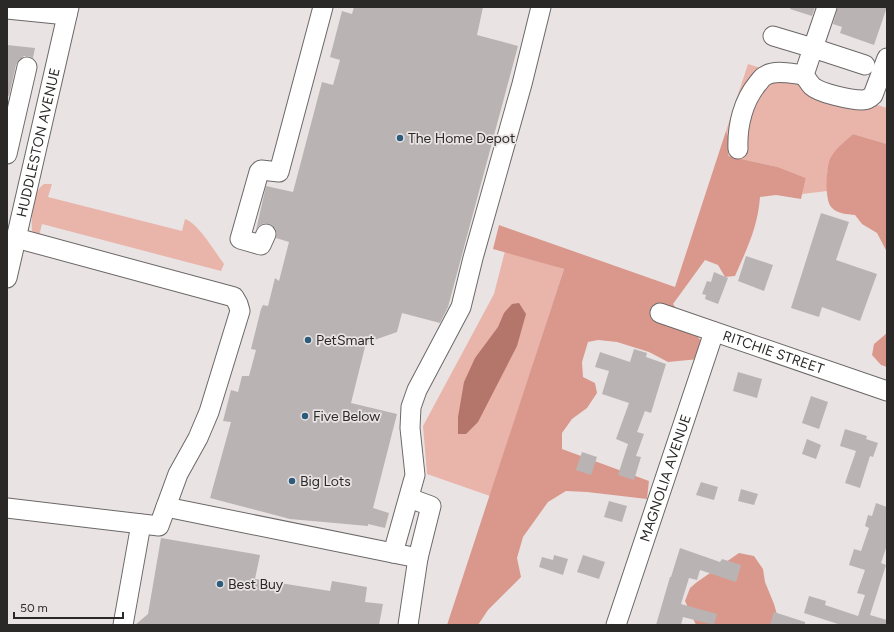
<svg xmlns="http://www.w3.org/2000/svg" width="894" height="632" viewBox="0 0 894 632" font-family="Figtree,sans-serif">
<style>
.green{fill:#e9b4aa}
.forest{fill:#da988c}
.water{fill:#b4756a}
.building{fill:#b9b4b3}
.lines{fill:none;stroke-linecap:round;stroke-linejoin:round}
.minor-casing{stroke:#6c6868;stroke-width:21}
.minor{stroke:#fff;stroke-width:19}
.poi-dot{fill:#2d5c7b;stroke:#e9e4e3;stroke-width:1.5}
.labels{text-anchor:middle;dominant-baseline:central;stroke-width:3.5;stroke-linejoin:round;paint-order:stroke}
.poi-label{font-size:14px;fill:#2a2928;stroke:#e9e4e3;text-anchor:start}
.street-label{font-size:14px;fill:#2a2928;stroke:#e9e4e3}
</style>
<rect width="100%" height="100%" fill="#e9e4e3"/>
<g class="green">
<polygon points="748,64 887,108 887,144 853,134 827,171 827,191 802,194 806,178 778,167 728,156 729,139 726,131"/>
<path d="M44 184H52L48 197 182 231 185 219C198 223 215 252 224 264L221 271 42 224 39 236 32 231C31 219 33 190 44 184Z"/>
<polygon points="505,251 564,269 490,496 427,474 423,426 494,294"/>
</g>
<g class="forest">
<path d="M726 131 729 139 728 156 778 167 806 178 801 199 776 195 760 197C758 226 747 249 735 276L725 277 718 265 705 260 673 304 701 341 699 359 668 362 649 352 617 342 598 340 588 342 582 362 583 377 595 383 597 393 587 408 572 419 562 433V449L649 481 647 499 587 492 566 491 548 502 523 537 517 558 521 577 488 610 478 625H447L564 269 493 249 499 225 675 287Z"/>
<path d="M853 134 887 144V252L877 233 862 224 855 215C847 214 838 214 832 208 824 201 826 165 831 157 836 148 846 141 853 134Z"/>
<polygon points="887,333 887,367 881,365 872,355 874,344"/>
<polygon points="739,553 754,556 763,569 765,582 774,604 780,625 696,625 685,601 690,588 697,582"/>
</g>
<polygon class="water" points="519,303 526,314 517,346 478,422 466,434 458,434 458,417 464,382 475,358 498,327 504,313 512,304"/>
<g class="building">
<polygon points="354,7 483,7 477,35 518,46 448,307 440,323 402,313 397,332 366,343 351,403 397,414 373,508 389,513 385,528 368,524 368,526 290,519 210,498 231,422 223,421 231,390 238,392 242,376 249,376 256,350 251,349 261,309 263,305 268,306 275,278 279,281 289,242 276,238 277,233 275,228 270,224 265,223 260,225 256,230 266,186 293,192 322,82 333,85 340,60 330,57 342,11 352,14"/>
<polygon points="791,7 815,7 812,16 790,9"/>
<polygon points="838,7 887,7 874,45 840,33 842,27 833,24"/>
<polygon points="7,45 35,48 33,58 29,56 24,56 19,60 16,65 9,96 7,95"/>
<polygon points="821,213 849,222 836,260 877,274 860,321 822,307 819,317 791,308"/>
<polygon points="746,256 773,265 764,291 738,281"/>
<polygon points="714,272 728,278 718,304 705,299 706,295 702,294 707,281 711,282"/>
<polygon points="634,349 647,353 646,357 666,364 651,413 645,411 637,432 644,434 636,456 641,457 634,480 618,475 628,444 616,439 629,403 602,394 609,371 595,367 600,352 630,362"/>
<polygon points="738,372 762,379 757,398 733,391"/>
<polygon points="811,396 828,402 819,429 802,423"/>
<polygon points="845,429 867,436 866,439 878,443 873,457 870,456 860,488 845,483 856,451 840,446"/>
<polygon points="807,439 821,445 816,459 802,454"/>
<polygon points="582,452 597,457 591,475 576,470"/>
<polygon points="701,482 718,487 714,500 696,495"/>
<polygon points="741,489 758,494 754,505 738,501"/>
<polygon points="609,501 627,506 622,522 604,517"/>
<polygon points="876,503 887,507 887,545 881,563 886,565 870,615 887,620 887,625 841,625 804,613 809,596 826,601 825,605 858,616 865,595 857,593 865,570 849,565 854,549 861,551 869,528 865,526 868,515 872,516"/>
<polygon points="161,538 260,555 255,579 330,591 332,581 367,587 365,602 383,604 379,625 135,625 148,614"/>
<polygon points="680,548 720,562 722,559 741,565 736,582 700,570 697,580 689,578 681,604 717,614 714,625 683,617 681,625 656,625 670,577 671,577"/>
<polygon points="554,555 568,559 563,575 539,567 542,557 553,560"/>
<polygon points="583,555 605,562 599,579 577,572"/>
<polygon points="774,612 805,622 805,625 770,625"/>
</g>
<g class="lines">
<g class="minor-casing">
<g id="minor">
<polyline points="827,7 813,48 865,65"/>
<polyline points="7,9 67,15"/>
<path d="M773 36 813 48 804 75C807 79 809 83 812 86 819 93 851 100 862 100 866 100 870 98 873 95L887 58"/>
<path d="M738 149C737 126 743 101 758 83 760 81 762 77 765 76 775 69 793 74 804 75"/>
<polyline points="7,154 27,67"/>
<polyline points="266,234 261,245 240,239 259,172 261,170 279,172 323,7"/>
<path id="s1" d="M7 278 69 7"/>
<path id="s2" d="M660 313 887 391"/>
<polyline points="166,507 393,553 415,475 410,428 411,407 417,390 461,307 473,258 522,84 541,7"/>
<polyline points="7,508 159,526 178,474 198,438 209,412 240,311 238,304 234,297 16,238"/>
<polyline points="393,553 418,558 431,506 409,498"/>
<polyline points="123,625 141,524"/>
<polyline points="408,625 418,558"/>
<path id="s3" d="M616 625 714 332"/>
</g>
</g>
<use href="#minor" class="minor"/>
</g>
<g class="poi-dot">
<circle cx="400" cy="138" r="4"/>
<circle cx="308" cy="340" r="4"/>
<circle cx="305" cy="416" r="4"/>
<circle cx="292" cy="481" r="4"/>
<circle cx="220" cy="584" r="4"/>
</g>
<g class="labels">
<g class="poi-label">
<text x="408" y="138">The Home Depot</text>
<text x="316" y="340">PetSmart</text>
<text x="313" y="416">Five Below</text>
<text x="300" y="481">Big Lots</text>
<text x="228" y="584">Best Buy</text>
</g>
<g class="street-label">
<text stroke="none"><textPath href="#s1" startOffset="139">HUDDLESTON AVENUE</textPath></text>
<text stroke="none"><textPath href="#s2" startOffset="120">RITCHIE STREET</textPath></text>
<text stroke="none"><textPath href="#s3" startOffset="155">MAGNOLIA AVENUE</textPath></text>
</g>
</g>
<rect width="894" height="632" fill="none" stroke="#2a2928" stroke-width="16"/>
<path d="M14 612v6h109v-6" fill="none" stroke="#2a2928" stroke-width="2"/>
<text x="20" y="612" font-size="12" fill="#2a2928" stroke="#e9e4e3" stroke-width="3" paint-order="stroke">50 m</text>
</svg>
